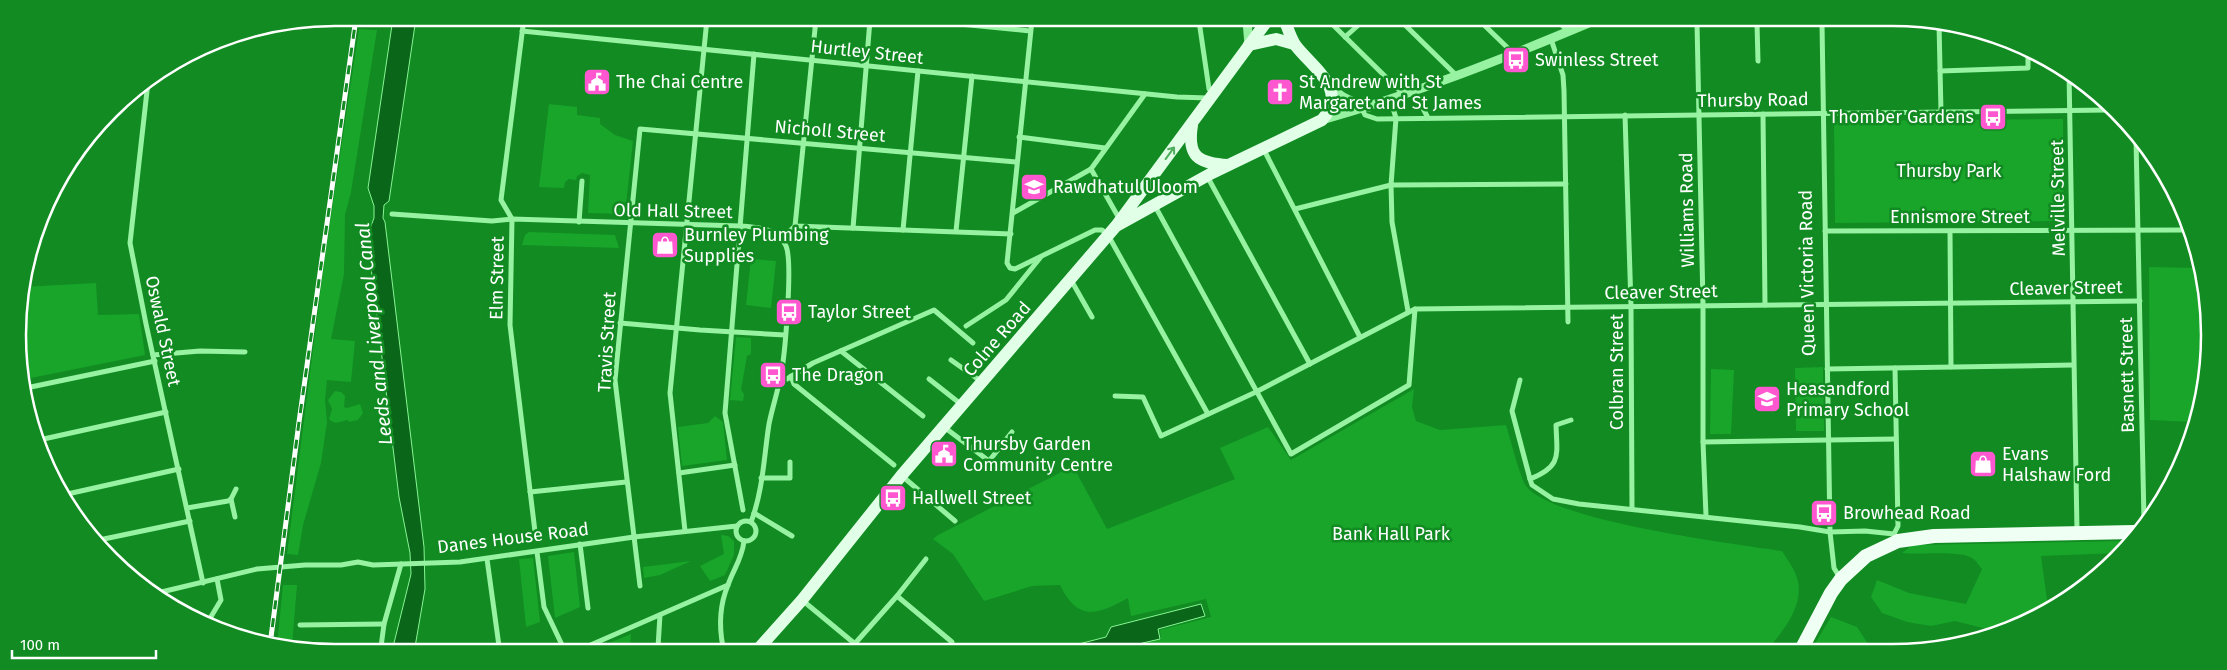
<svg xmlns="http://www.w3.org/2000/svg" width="2227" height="670" viewBox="0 0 2227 670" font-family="'Fira Sans',sans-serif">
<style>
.green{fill:#18a52a}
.water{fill:#0a6618;stroke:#88f594}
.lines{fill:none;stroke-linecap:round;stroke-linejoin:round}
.minor{stroke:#97f2a2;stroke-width:5}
.tertiary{stroke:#97f2a2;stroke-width:9}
.primary{stroke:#e1ffe7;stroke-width:12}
.trunk{stroke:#f0fff3;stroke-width:14}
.rail-casing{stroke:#fff;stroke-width:5}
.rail{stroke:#118b22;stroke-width:3;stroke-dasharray:9;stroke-linecap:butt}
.oneway{stroke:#4fae5d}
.labels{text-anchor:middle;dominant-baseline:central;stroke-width:5;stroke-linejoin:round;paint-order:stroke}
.street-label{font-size:18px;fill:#fff;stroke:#118b22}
.poi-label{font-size:18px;fill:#fff;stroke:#118b22;text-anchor:start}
.park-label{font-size:18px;fill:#fff;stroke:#118b22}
.water-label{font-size:19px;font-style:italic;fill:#fff;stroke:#118b22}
.rim{fill:none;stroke:#fff;stroke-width:2.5}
</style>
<rect width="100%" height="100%" fill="#118b22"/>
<g class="green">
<polygon points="359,29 377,30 351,192 345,215 344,274 331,339 355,341 351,382 327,380 325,400 327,422 321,463 303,525 298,555 287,554 325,255"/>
<polygon points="549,104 577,107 577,115 600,118 600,124 615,135 633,141 625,214 588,213 590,175 582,173 577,176 576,180 569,179 565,182 564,188 539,187"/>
<polygon points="2063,119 2064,221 1835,223 1834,121"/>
<polygon points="529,232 615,235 619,248 522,245 525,235"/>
<polygon points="751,259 776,261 771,308 746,305"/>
<polygon points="2149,267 2201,268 2203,273 2203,397 2194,422 2150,420"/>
<polygon points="96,283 98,315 139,314 145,355 26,379 20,294 22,287"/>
<polygon points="736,337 751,338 751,354 747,356 741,390 744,394 743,401 730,400"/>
<polygon points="1823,367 1824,431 1796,431 1795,368"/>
<polygon points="1711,369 1734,370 1731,434 1710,434"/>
<path d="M1414 389 1412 407 1416 421 1440 430 1506 425C1510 437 1520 478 1526 486 1552 521 1735 544 1782 551 1787 559 1793 567 1796 575 1807 602 1784 630 1768 649L1125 648 1161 639 1160 630 1211 617 1206 599 1131 616 1128 598C1097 615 1078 622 1060 585L1032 586 984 601 953 554 933 539 938 535 1073 466 1107 529 1235 479 1220 448 1268 427 1291 460Z"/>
<path d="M335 391 341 392 345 396 344 407 347 408 360 404 363 413 358 420 349 422 348 420C340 421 336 426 329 419L332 409 328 400Z"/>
<polygon points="715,416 723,422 727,460 682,466 678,427 708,423"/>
<polygon points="721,535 728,536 734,541 734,555 725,575 710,581 700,566 724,554"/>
<path d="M2128 541 2118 553 2041 556 2048 607 2014 628 1999 632 1955 621 1931 626 1907 622 1882 613 1871 597 1877 580 1909 593 1966 604 1982 569C1979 566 1976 560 1972 558 1959 550 1919 555 1902 553L1912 545Z"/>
<polygon points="574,552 580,607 555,618 548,556"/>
<polygon points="533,558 540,622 526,627 519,559"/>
<polygon points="691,561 660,575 644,578 643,567"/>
<polygon points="283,585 297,585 292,646 277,646"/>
<polygon points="1831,617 1857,627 1872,650 1811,650"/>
<polygon points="631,634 630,647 600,647"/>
</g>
<g class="water">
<polygon points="393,18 416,18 389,201 384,205 383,218 385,222 424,547 425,589 415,647 393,647 411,574 410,553 399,497 370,259 369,231 374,218 374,206 368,188"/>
<polygon points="1201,604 1205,616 1158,629 1160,639 1121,648 1063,648 1106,637 1111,627"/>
</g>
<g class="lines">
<g class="minor">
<polyline points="524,18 501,200 512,219 510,325 536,540"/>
<polyline points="919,20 1030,31"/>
<polyline points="1032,20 1007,263 1010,268 1015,269 1095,230 1102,230 1108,235 1208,414"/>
<polyline points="1199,21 1209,89 1213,93"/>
<polyline points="1329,21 1403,94"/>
<polyline points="1402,22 1457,76"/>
<polyline points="1481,22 1514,54"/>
<polyline points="1558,22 1569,31"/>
<polyline points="1697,23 1703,305 1703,442 1706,516"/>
<polyline points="1757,23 1758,61"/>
<polyline points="1822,23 1830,532 1834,568 1840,578"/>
<polyline points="1939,24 1941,112"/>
<polyline points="1939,24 1951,24"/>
<polyline points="522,31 1177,97 1208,98"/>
<polyline points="1345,37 1363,21"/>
<polyline points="1551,39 1563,75 1564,91 1568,322"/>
<polyline points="1940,71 2028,68 2028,54"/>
<polyline points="2069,72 2077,531"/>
<polyline points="148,82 130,243 146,324 203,583"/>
<polyline points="1414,91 1428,118"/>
<polyline points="1390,99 1396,118 1391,185 1392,222 1408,311"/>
<polyline points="1362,109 1365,115 1377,119 2108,110"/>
<polyline points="1763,114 1765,305"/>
<polyline points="1625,115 1631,306 1632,509"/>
<polyline points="1019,137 1105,148"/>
<polyline points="2136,139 2144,521"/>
<polyline points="1263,148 1360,337"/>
<polyline points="1091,169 1120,220"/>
<polyline points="1207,176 1310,364"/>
<polyline points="1155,206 1291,454 1409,385 1415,309"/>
<polyline points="1295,209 1391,185 1566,184"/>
<polyline points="1013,213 1091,169 1145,94"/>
<path d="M392 214 492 221 512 219 740 226C757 227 778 228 786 246 793 262 785 359 780 379 777 394 772 409 769 424 764 456 763 491 751 522"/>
<polyline points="579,222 582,181"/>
<polyline points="795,226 1011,234"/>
<polyline points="853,228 870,20"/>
<polyline points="903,230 918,71"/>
<polyline points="956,231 972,76"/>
<polyline points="1825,231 2185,230"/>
<polyline points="1950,231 1951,367"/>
<polyline points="781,239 795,226 816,19"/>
<polyline points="1071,280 1092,317"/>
<polyline points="620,323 700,330 785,335"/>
<polyline points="966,326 1006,300 1040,258"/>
<polyline points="841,351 923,416"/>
<polyline points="153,355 200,351 245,352"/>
<polyline points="951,360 982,382"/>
<polyline points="1827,369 2073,365"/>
<polyline points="791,376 794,384 894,465"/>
<polyline points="781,378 787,379 813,363 934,310 973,343"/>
<polyline points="929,379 962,405"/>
<polyline points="1520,380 1512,411 1530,479 1532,485 1553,499 1579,504 1800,527 1830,532 1865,531 1894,534 1897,540"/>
<polyline points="26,388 155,361"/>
<polyline points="1115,396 1143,397 1161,436 1256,392 1415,309 2140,301"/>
<polyline points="27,399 34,431"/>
<polyline points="944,427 989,461 1012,432"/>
<polyline points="39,440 166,412"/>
<polyline points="1703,442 1896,439"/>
<polyline points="679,473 735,465"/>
<polyline points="902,476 955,521"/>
<polyline points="761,478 790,478 790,462"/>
<path d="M1530 479C1562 466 1557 456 1556 425L1571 420"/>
<polyline points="530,492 626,482"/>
<polyline points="63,495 179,469"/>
<polyline points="231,499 235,517"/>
<polyline points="187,508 228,501 231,499 236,489"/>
<polyline points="743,510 725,413 754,54"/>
<polyline points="754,513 792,536"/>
<circle cx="746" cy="531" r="10"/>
<polyline points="685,531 670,393 707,19"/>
<polyline points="1894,534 1898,526 1895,368"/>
<polyline points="99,540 190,521"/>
<polyline points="580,544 588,608"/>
<polyline points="537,552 544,607 563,647"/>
<polyline points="487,559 499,646"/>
<polyline points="640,586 615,380 640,129 1016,162"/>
<polyline points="153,594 257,569 305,565 341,565 358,562 373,565 460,562 634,537 737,526"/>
<polyline points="897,596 952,642"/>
<polyline points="802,600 860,648"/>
<polyline points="209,620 221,600 217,579"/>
<polyline points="300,625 384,624"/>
<polyline points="381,647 384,624 401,564"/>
<polyline points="586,647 728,585"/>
<polyline points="658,647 660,615"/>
<path d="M723 647C719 627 720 604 728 585 734 568 742 559 744 541"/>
<polyline points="851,648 897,596 926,559"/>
</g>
<g class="tertiary">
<polyline points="1247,21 1249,45"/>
<path d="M1330 86C1342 99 1353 102 1369 107"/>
<path d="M1322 120C1414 94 1503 59 1591 22"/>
</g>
<g class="primary">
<polyline points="1249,45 1276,39 1294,44"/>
<path d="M1192 125C1187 157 1198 163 1228 165"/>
<path d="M1118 225 1212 173 1322 120C1349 90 1314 69 1296 46 1291 39 1288 29 1285 21"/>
<polyline points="760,647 802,600 901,476 1116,226 1267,21"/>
</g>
<polyline class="trunk" points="1801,650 1831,593 1841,579 1866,556 1898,541 1934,536 2135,532"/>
<g class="rail-casing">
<polyline id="rail" points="270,645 299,422 356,18"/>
</g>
<use href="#rail" class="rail"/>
</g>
<defs><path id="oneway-shaft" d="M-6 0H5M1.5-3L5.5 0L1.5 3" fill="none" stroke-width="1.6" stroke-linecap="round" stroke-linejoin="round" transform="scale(1.25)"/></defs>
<use class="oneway" href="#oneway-shaft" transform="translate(1170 153) rotate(-54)"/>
<defs>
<g id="bus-square" transform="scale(1.4375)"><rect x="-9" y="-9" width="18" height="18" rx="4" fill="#ff57cf" stroke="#118b22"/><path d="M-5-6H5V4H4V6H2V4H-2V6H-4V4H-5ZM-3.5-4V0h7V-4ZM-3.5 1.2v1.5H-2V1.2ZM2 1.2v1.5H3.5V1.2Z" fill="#fff"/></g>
<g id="civic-square" transform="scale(1.4375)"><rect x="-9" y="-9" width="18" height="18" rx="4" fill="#ff57cf" stroke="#118b22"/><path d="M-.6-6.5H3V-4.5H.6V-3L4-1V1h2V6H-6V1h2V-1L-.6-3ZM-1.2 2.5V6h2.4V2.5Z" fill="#fff"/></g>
<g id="church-square" transform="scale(1.4375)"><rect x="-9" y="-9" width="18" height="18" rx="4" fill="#ff57cf" stroke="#118b22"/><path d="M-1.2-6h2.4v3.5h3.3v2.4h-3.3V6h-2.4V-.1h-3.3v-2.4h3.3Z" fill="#fff"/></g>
<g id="school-square" transform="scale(1.4375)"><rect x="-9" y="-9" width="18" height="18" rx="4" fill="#ff57cf" stroke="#118b22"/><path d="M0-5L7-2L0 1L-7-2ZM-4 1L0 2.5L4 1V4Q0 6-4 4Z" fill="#fff"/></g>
<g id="shop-square" transform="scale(1.4375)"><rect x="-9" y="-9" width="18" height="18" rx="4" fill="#ff57cf" stroke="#118b22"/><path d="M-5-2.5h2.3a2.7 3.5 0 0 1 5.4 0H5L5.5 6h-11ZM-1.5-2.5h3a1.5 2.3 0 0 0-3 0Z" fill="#fff"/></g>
</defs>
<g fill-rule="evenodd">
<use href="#bus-square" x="1516" y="60"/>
<use href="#civic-square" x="597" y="82"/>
<use href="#church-square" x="1280" y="92"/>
<use href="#bus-square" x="1993" y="117"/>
<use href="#school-square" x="1034" y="187"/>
<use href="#shop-square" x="665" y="245"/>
<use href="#bus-square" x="789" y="312"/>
<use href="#bus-square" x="773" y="375"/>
<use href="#school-square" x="1767" y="399"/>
<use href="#civic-square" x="944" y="454"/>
<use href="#shop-square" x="1983" y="464"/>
<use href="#bus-square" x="893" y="498"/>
<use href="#bus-square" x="1824" y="513"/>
</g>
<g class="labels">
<g class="street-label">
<text transform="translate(867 52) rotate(6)">Hurtley Street</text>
<text transform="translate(1753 100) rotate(-1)">Thursby Road</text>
<text transform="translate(830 131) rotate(5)">Nicholl Street</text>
<text transform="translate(2058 198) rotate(-91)">Melville Street</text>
<text transform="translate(1687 210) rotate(-91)">Williams Road</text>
<text transform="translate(673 211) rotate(1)">Old Hall Street</text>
<text x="1960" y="217">Ennismore Street</text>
<text transform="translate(1807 273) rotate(-91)">Queen Victoria Road</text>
<text transform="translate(497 278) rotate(-89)">Elm Street</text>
<text transform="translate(2066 288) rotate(-1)">Cleaver Street</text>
<text transform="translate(1661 292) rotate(-1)">Cleaver Street</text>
<text transform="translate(163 331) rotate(78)">Oswald Street</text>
<text transform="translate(997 339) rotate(-49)">Colne Road</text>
<text transform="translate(607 342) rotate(-87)">Travis Street</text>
<text transform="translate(1617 372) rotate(-90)">Colbran Street</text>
<text transform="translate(2127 375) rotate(-91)">Basnett Street</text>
<text transform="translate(513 538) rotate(-7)">Danes House Road</text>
</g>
<g class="poi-label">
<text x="1535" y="60">Swinless Street</text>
<text x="616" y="82">The Chai Centre</text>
<text x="1299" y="82">St Andrew with St<tspan x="1299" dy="21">Margaret and St James</tspan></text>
<text x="1974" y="117" text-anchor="end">Thomber Gardens</text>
<text x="1053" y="187">Rawdhatul Uloom</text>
<text x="684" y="235">Burnley Plumbing<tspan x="684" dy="21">Supplies</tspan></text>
<text x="808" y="312">Taylor Street</text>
<text x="792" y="375">The Dragon</text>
<text x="1786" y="389">Heasandford<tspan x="1786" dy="21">Primary School</tspan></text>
<text x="963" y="444">Thursby Garden<tspan x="963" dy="21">Community Centre</tspan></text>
<text x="2002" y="454">Evans<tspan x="2002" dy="21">Halshaw Ford</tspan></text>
<text x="912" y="498">Hallwell Street</text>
<text x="1843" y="513">Browhead Road</text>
</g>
<g class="park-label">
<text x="1949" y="171">Thursby Park</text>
<text x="1391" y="534">Bank Hall Park</text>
</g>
<g class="water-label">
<text transform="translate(374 334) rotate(-96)">Leeds and Liverpool Canal</text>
</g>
</g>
<path d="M0 0H2227V670H0ZM335 26H1892A309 309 0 0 1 2201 335V335A309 309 0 0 1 1892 644H335A309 309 0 0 1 26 335V335A309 309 0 0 1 335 26Z" fill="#118b22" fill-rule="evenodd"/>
<path class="rim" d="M335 26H1892A309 309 0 0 1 2201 335V335A309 309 0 0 1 1892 644H335A309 309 0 0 1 26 335V335A309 309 0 0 1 335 26Z"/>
<path d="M12 650v8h144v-8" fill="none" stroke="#ffffff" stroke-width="2.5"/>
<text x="20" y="650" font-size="15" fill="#ffffff" stroke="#118b22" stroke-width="4" paint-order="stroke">100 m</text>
</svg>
